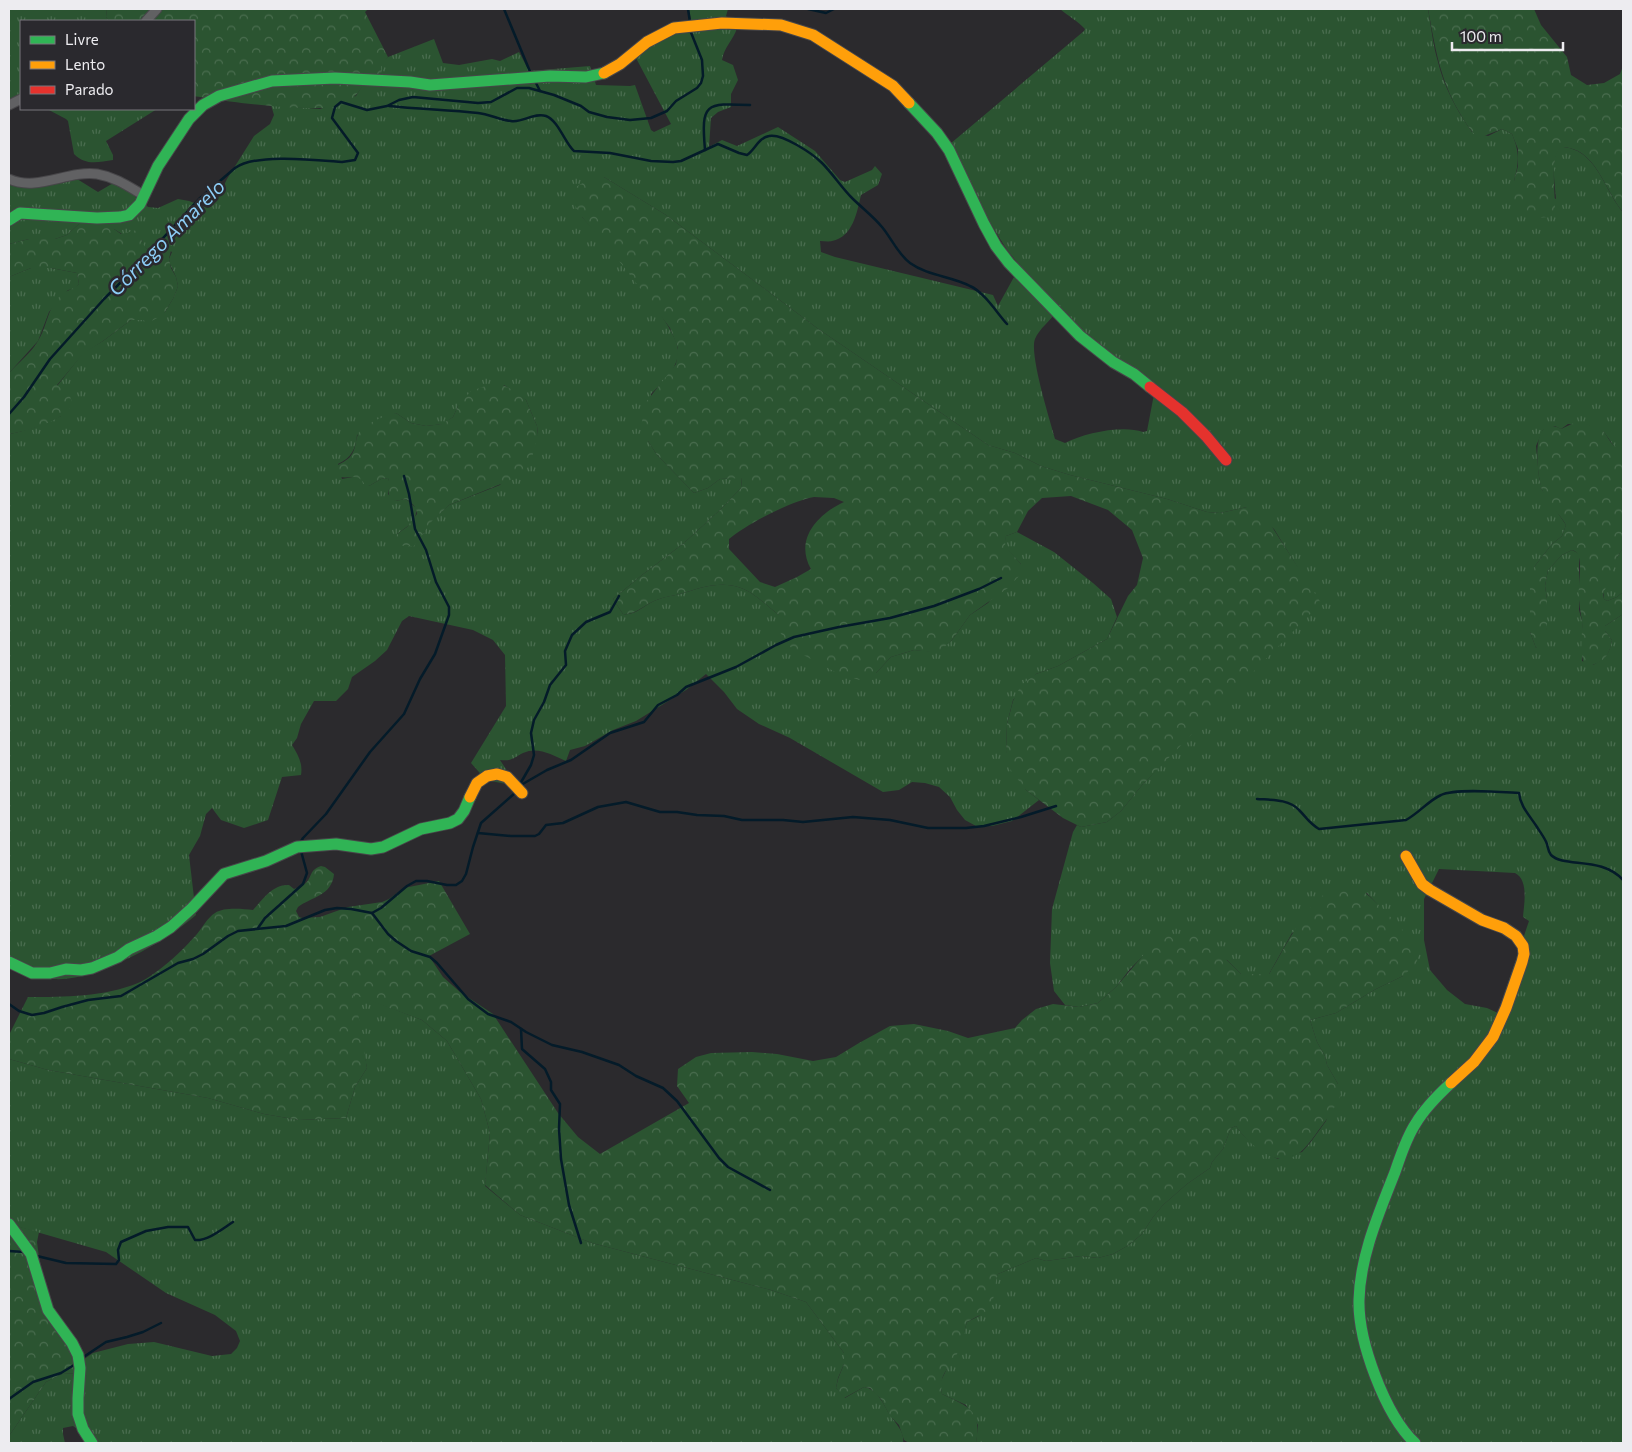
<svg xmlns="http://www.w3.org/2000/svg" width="1632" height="1452" viewBox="0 0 1632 1452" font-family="Commissioner,sans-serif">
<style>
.grass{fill:url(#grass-tufts);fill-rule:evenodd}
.forest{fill:url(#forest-crowns);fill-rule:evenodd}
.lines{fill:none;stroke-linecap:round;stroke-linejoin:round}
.stream{stroke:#041b29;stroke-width:2.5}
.street-casing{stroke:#474649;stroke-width:11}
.fast-casing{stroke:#474649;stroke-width:13}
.slow-casing{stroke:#474649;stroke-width:13}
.jam-casing{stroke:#474649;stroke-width:13}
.street{stroke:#616163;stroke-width:9}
.fast{stroke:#30b455;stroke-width:11}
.slow{stroke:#ff9f0a;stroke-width:11}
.jam{stroke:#e5322d;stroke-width:11}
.labels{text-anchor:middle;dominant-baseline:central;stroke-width:5;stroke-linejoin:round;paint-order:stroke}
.water-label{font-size:20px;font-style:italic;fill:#8ccdf6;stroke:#2a292e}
</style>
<defs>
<pattern id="grass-tufts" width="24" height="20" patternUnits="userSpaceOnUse" patternTransform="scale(1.25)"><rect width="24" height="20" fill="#2b5431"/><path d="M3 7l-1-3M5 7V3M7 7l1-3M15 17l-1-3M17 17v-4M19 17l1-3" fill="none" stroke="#4a6d4f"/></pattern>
<pattern id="forest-crowns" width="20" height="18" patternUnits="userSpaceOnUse" patternTransform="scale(1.25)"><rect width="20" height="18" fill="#2b5431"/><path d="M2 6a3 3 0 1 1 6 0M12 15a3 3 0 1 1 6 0" fill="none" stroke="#4a6d4f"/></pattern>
</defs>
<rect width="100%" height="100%" fill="#2b2a2d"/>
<g class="grass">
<polygon points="9,9 107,9 106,17 109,21 21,21 21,100 9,108"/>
<path d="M689 9H728L726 16 737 28C734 39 724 47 722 60L733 65 738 80 731 94V107L718 112 711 118 709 147 722 140 737 146 778 127 815 151 840 180 845 182 872 170 875 166 882 174 878 185 861 195C857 212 853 237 832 241 829 242 824 241 820 241L821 252 835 257 993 295 998 306 1020 266 1007 250 977 202 950 144 1084 31 1085 29C1078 21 1068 16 1060 9H1428C1431 26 1433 45 1438 62 1444 87 1457 111 1472 132L1488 136 1502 129 1512 134C1520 153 1519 162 1514 181L1556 199C1555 184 1550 158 1560 147 1596 147 1604 190 1623 212V446H1614L1604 432 1588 425 1568 424 1561 429 1555 426 1543 430 1536 446 1539 477 1542 490 1566 525 1562 536 1552 544 1534 567 1530 632 1536 648 1547 628V599L1545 586 1548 570 1562 555 1572 550 1576 552 1579 555V610L1582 621V661L1593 665C1606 658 1609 655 1612 640L1605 631V626L1623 614V1443H976L978 1425 966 1405 942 1394 940 1383 963 1335 967 1322 979 1316 994 1293V1283L998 1274 1036 1258 1046 1261 1081 1256 1098 1258 1113 1254 1129 1245 1142 1234 1153 1217 1163 1205 1187 1184 1210 1168 1212 1162 1223 1149 1231 1128 1236 1126C1246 1141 1262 1151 1278 1159L1302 1152 1310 1143 1326 1121 1338 1084 1327 1065 1325 1056 1317 1042 1310 1020 1336 1013 1376 989 1403 976 1380 907 1367 893 1292 933 1269 974H1241L1227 960 1148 951 1130 969 1116 987 1098 1003 1079 1007 1065 1005 1054 991 1050 963 1052 909 1073 832 1077 825 1081 827 1107 822 1121 811 1143 784 1206 718 1298 568 1274 529 1247 507 1220 513 1207 512 1167 499 1070 475 1041 466 1015 453 988 445 817 328 666 215 604 177 582 217C602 238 677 325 678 350 679 368 663 382 651 394L648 441 657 455 694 493 708 488 720 479 742 477 741 488 721 509 684 543 642 575 613 599 623 614C635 616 643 606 654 601 663 597 671 596 680 594 699 588 721 580 741 588 755 593 767 606 779 615V622L876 673 891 657 914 650 938 652 952 640 970 615 988 603 1021 564 1004 546 1006 536 1017 532 1054 552 1093 583 1111 599 1117 617 1107 639 1058 666 1036 674 1013 700 1007 724 1006 751 1026 790 1039 800 1012 821 992 826H976L965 820 957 810 950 797 939 787 925 783 912 782 899 790 883 792 790 738 759 724 737 709 724 692 706 674 686 690 636 721 613 730 585 746 570 750 566 761C552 755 538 746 523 753 513 758 513 761 500 760L517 786 486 780 471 763 506 706 505 655 493 640 473 630 409 616 402 621 387 650 375 661 352 677 348 689 336 701H314L301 724 297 738 292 745C298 755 303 763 301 775L282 777 268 820 244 828 221 820 212 808 206 814 200 836 189 855 196 915C165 942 95 982 54 979 38 978 23 972 9 967V434C27 431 44 424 61 416L57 386 83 353 103 341 131 320H143L165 312 174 297 178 286 176 277 170 264 169 259 172 252 160 245 147 249 143 246 142 240 122 234 114 229 82 221 67 235 55 239H29L9 244V175L24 180 49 177 59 174H69L98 192 115 182 132 190 148 207 158 208 178 199 189 201 208 208 216 202 227 179 254 136 270 124 274 115 271 105 320 109 356 96 367 78 388 57 434 39 443 63 459 65 492 59 500 61 519 52 529 71 590 66 596 85 630 86 635 85 651 130 654 132 671 124 636 58 650 41 692 25ZM1057 311 1155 389 1147 431 1143 432C1122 425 1085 433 1065 443L1055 439C1050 420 1029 354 1035 339 1039 329 1051 320 1057 311ZM504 385 526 400 537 426 538 435 500 485 449 505 428 524 423 534H397C407 527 418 520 416 508L406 499 395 501 388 494 390 484 388 478 381 479 369 486 358 476 342 479 338 464C351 458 356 449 357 435L396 413 411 423 426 426 443 424 453 417 458 406ZM1439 869 1515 873C1529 880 1524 904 1523 917L1529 921 1498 1013 1487 1008 1465 1004 1447 990 1430 970 1424 940V899Z"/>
<path d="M47 109H157L106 141 113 155V160C98 162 86 166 74 154L68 121 66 119Z"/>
<polygon points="31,268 51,268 77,273 79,284 74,289 68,290 49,312 38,341 9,373 9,277"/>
<path d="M1623 548V592L1617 597 1607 601 1604 599C1601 587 1616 558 1623 548Z"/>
<path d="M352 993 422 1020 447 1041 481 1099 490 1133 485 1186 520 1215 592 1243 771 1290 806 1302 844 1353V1364L838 1378 836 1388 845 1398 864 1387C878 1389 883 1404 890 1415 896 1424 905 1432 903 1443H98L73 1426 63 1428V1434L65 1443H9V1436L46 1382 62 1374 80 1373 77 1364 93 1353 128 1344 154 1342 212 1356 231 1354 237 1348 240 1341 236 1331 215 1315 166 1293 106 1252 9 1224V1059L48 1070 208 1098 264 1114 299 1120 346 1118 355 1087 367 1068Z"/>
</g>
<g class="forest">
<path d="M107 9H368L365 12 388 57 381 66 382 77 367 78C362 88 355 99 344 104 323 115 221 101 194 96V21H109L106 17Z"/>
<path d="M1428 9H1534L1541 25 1567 57 1571 75 1587 85 1604 83 1620 74 1623 66V212C1604 190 1596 147 1561 147 1549 158 1556 196 1555 212L1549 217C1531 219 1525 215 1514 202V181L1518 166V149L1512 134 1502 129 1479 138C1469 130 1464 120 1458 110 1439 76 1435 46 1428 9Z"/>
<path d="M604 177 666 215 817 328 988 445 1015 453 1041 466 1070 475 1167 499 1207 512 1220 513 1247 507 1256 502 1321 603 1143 784 1121 811 1107 822 1081 827 1063 818 1026 790 1010 769 1006 751 1007 724 1013 701 1021 685 1036 674 1058 666 1107 639 1128 596 1137 585 1143 558 1132 530 1108 510 1071 496 1042 498 1028 511 1017 532 1006 536 1005 546 1021 564 1019 576 1008 588 970 615 952 640 938 653 914 650 891 657 876 673 860 680 841 675 792 649 779 631V615C767 606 755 593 741 588 721 580 699 588 680 594 672 596 663 597 654 601 643 606 635 615 623 614L613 599 642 575 684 543 721 509 741 488 742 478 720 479 708 488 694 493 657 455 648 441 642 424 643 406 676 364 678 348 670 328 624 267 582 217 573 202 574 188 588 180ZM814 497 834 498 844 502C818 514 794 539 811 569L797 577 775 587 760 582 729 549V539C747 524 791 501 814 497Z"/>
<path d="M112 220 114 229 121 234 137 230C142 236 141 244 147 249 156 248 163 242 172 246L169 259 171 268 176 277 178 286 174 297 165 312 159 317 148 323 143 320H131L103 341 83 354 57 385 69 394 73 404C66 420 25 432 9 434V373C18 363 31 353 38 341 47 327 47 309 60 296 66 290 74 289 79 284L77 273 51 268H31L9 277V244L29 239H55L67 235 82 221Z"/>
<path d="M497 382 515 391 526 400 537 426 538 435 531 461 526 470 518 477 449 505 429 524 423 534 414 546C404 547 394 546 397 534L407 527 417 514C416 506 412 503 406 499L395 501 391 500C386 490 391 487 388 478L381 479 369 486 365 485C357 470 348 482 335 475L333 469C338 464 345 462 350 457 356 450 355 442 358 434 363 424 386 415 396 413L411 423 426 426 442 424 453 417 458 406 471 391Z"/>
<path d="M1576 422C1583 423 1599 427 1604 432 1607 436 1610 442 1614 446H1623V548L1618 556 1603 595 1604 599 1607 601 1617 597 1623 592V614L1605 626V631L1612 640C1609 658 1603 662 1586 667 1578 654 1583 636 1582 621 1580 609 1578 598 1579 586 1579 577 1582 563 1578 555 1576 551 1575 551 1572 550L1562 555 1548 570 1545 586 1547 599V628L1545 638 1536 648 1530 632V581L1534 567 1552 544 1562 536 1566 525C1559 513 1547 503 1542 490 1537 475 1529 412 1561 429Z"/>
<path d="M321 866 325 867 334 874C332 896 311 897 298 907L296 911 299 917 302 918 320 917 348 907 382 902 389 899 404 888 439 881 470 934 429 956 443 977 460 992 493 1014 558 1113 578 1137 600 1154 689 1103 677 1086 678 1069 696 1057 711 1053 752 1052 777 1054 813 1061 836 1057 859 1043 890 1026 914 1024 948 1031 968 1038 1015 1028 1022 1020 1036 1009 1053 1004 1079 1007 1098 1003 1116 987 1158 938 1173 934 1193 935 1207 941 1241 974H1269C1286 948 1316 877 1354 886 1366 888 1407 935 1418 946L1417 963 1403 976 1376 989 1336 1013 1310 1020 1317 1042 1325 1056 1327 1065 1338 1084 1341 1095C1335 1108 1327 1119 1318 1131 1302 1154 1289 1169 1261 1151 1251 1144 1243 1136 1236 1126L1231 1128 1223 1149 1212 1162 1210 1168 1187 1184 1163 1205 1153 1217 1142 1234 1129 1245 1113 1254 1098 1258 1081 1256 1046 1261 1036 1258 998 1274C994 1284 995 1298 991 1306 986 1313 974 1318 967 1322 964 1331 963 1341 959 1350 951 1368 938 1372 942 1394 969 1407 982 1410 976 1443H909L904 1440 899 1425 890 1416 881 1399 870 1388 864 1387 844 1398 836 1388 838 1379 844 1364V1353L806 1302 771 1290 592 1243 520 1215 485 1185 490 1133 481 1099 447 1041 422 1020 352 994 356 1000 367 1068 355 1087 346 1118 299 1120 264 1114 208 1098 48 1070 9 1059V1035L28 997C65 997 104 997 138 983 158 974 183 950 197 934 202 928 208 917 215 913 224 907 242 909 253 910 263 899 273 884 289 885L294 889C316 883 305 871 321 866Z"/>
<polygon points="9,1224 39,1232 37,1242 44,1296 83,1360 80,1373 62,1374 46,1382 9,1436"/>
</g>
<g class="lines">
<g class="stream">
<polyline points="504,9 531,74"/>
<polyline points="688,9 690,22"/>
<polyline points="808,9 826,13 834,9"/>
<polyline points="535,81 540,91"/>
<path d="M389 106C418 109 448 110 478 113 489 114 500 120 511 121 523 123 534 112 546 116 558 120 566 145 574 151L610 153 651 161 673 162 681 161 718 144 739 153 747 155C755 150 758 138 769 136 782 133 813 154 822 163 833 174 841 187 852 198 862 208 873 216 882 227 892 239 897 253 910 263 928 276 951 276 970 286 984 292 997 313 1007 324"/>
<path d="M705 150C701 103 705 103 750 105"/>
<path d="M9 414 24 397 50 359 104 299 141 262 199 199 235 168C256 153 316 160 342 162L355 160 358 153 332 118 335 107 341 102 367 110 387 106 399 100 413 97 478 103 491 102 517 88H529L554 95 581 106 589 112 607 117 630 120 651 118 667 111 676 101 697 88 701 83 703 76 702 60 690 30"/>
<polyline points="520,784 531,765 534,755 531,733 534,720 544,702 550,685 566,665 565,651 572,635 586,622 610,612 619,596"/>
<polyline points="521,785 547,770 571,760 610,733 644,722 658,705 677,695 686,687 736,667 776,645 794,637 839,627 890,618 934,606 979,589 1001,578"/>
<path d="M1257 799C1271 800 1289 799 1299 810 1306 817 1310 824 1319 829L1406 820C1419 813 1428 801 1441 795 1455 788 1501 792 1519 793 1520 806 1530 816 1537 827 1540 832 1545 838 1547 844 1548 848 1548 851 1551 855 1564 868 1602 856 1623 880"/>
<polyline points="478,833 511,836 535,836 539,834 546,825 563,823 598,807 626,802 660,812 677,812 697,815 724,816 742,820 783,820 803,822 853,817 890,820 928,828 966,828 984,826 1021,817 1056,806"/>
<polyline points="300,843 303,838 326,814 370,752 404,714 420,679 435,654 449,615 449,607 436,582 426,550 415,529 409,494 404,476"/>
<polyline points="372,913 388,934 396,941 411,951 430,957 437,963 468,999 488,1014 511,1022 526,1032 552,1045 582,1052 619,1065 636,1076 663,1088 677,1101 719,1158 728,1167 770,1190"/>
<polyline points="258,928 265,918 303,884 307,873 301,851"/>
<polyline points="9,1004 19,1011 32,1015 44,1013 62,1007 88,1000 121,996 178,963 193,959 203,954 228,936 238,931 286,926 325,910 337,908 351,909 372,913 381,908 407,886 416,881 427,881 447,885 456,885 462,881 466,874 473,847 481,823 515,793"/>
<polyline points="521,1029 522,1049 545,1069 551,1082 551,1090 560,1104 559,1129 561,1159 569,1205 581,1243"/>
<polyline points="9,1251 24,1252"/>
<path d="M37 1256 66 1263 116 1264 119 1260 118 1250 121 1242 146 1231 168 1227H188L195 1240C208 1241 222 1229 233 1222"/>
<polyline points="85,1356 106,1342 127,1337 143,1332 161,1323"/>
<polyline points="9,1399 33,1382 61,1373 74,1365"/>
</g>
<g class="street-casing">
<g id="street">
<polyline points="146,21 157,9"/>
<polyline points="9,105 21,99"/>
<path d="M9 179C37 192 68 170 97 174 115 177 128 186 143 195"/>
</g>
</g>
<g class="fast-casing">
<g id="fast">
<polyline points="909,103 937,133 949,150 984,224 996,246 1009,263 1080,336 1113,362 1134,374 1150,387"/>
<polyline points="9,220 20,213 97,218 120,217 129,215 140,204 158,166 189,119 203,105 219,96 272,81 335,78 410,82 430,85 550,76 586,77 604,73"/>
<polyline points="9,962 32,973 50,973 66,969 81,970 92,968 118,957 129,949 157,936 171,927 192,908 224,874 266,861 297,847 336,844 371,849 383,847 421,829 450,823 458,819 464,811 470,797"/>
<polyline points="9,1224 31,1254 48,1310 72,1343 78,1355 80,1368 78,1398 78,1414 83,1429 92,1443"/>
<path d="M1415 1443C1385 1415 1358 1341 1359 1300 1360 1256 1379 1213 1395 1172 1401 1155 1406 1138 1416 1123 1425 1108 1438 1095 1451 1083"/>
</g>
</g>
<g class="slow-casing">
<g id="slow">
<polyline points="604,73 620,64 647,42 674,28 722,23 781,25 813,35 893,86 909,103"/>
<polyline points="470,797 477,783 487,776 497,774 507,777 522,793"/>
<polyline points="1406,856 1422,884 1430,890 1482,920 1504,928 1516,936 1523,946 1524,954 1522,962 1506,1008 1493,1037 1474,1062 1451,1083"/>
</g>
</g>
<g class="jam-casing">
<polyline id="jam" points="1150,387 1182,412 1206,436 1226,460"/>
</g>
<use href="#street" class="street"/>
<use href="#fast" class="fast"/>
<use href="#slow" class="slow"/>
<use href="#jam" class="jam"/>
</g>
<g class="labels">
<g class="water-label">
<text transform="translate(166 237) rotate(-45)">Córrego Amarelo</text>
</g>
</g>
<rect width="1632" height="1452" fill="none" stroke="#edecf0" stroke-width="20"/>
<rect x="20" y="20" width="175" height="90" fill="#2a292e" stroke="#78777c"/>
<rect x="30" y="36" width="25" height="8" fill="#30b455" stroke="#78777c"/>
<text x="65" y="45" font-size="15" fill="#edecf0">Livre</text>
<rect x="30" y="61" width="25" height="8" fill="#ff9f0a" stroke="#78777c"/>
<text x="65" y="70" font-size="15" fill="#edecf0">Lento</text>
<rect x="30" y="86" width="25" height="8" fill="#e5322d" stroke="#78777c"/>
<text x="65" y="95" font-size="15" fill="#edecf0">Parado</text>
<path d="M1452 42v8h111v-8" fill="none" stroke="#edecf0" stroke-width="2.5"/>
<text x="1460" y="42" font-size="15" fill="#edecf0" stroke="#2a292e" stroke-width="4" paint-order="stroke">100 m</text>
</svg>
